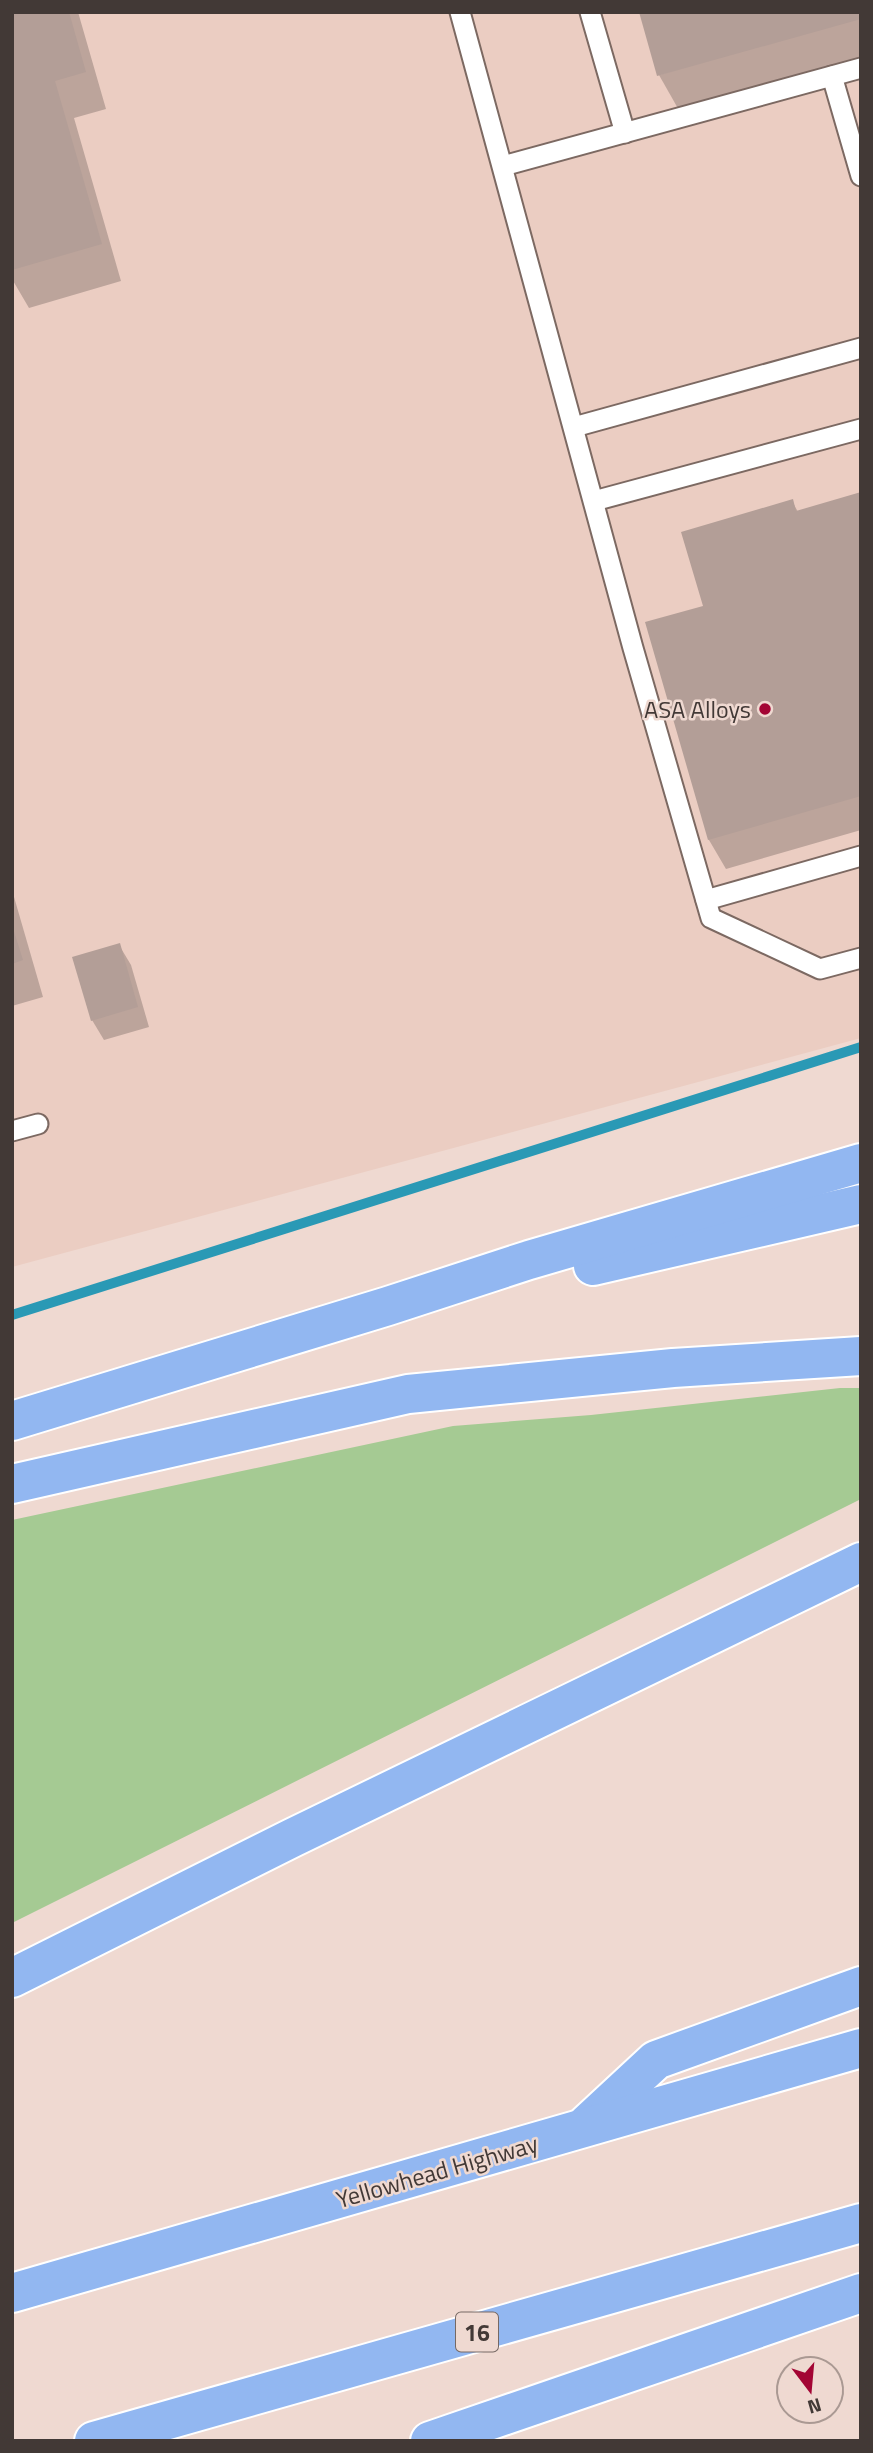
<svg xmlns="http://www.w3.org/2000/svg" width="873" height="2453" viewBox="0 0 873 2453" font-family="'Titillium Web',sans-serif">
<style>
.built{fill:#ebcdc2}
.green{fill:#a5ca93}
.shadow{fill:#0003}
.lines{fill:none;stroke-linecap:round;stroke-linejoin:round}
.stream{stroke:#2a99b5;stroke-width:10}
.building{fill:#b39e97}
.lane-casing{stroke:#7c6962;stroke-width:23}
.highway-casing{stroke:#fff;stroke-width:42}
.lane{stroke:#fff;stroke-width:19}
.highway{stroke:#92b7f1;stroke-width:38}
.poi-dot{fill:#a30534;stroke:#efd9d1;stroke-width:2.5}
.labels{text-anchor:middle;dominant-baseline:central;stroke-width:5;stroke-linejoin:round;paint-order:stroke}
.shield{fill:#efd9d1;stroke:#766964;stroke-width:2}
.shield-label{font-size:23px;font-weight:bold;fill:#423936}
.poi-label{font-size:24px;fill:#423936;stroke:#efd9d1;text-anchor:end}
.street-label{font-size:24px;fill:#423936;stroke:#efd9d1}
</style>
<rect width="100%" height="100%" fill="#efd9d1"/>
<polygon class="built" points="12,12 861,12 861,1038 12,1267"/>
<polygon class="green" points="840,1388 861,1388 861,1499 12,1923 12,1520 453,1426 591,1415"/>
<g class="shadow">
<polygon points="12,12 78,12 106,109 74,118 121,281 29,308 12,279"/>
<polygon points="861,12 861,61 680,112 659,75"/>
<polygon points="861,494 861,830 726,869 709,840 647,623 705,607 792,501 798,512"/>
<polygon points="12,890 43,997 12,1006"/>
<polygon points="119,945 131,965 149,1027 104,1040 92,1020"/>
</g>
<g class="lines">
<polyline class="stream" points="12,1315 861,1047"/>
</g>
<g class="building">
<polygon points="12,12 69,12 86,72 55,81 102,244 12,270"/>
<polygon points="639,12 861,12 861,19 657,76"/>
<polygon points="861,492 861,796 708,840 645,622 703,606 681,532 793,499 796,511"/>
<polygon points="12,925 23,960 12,964"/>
<polygon points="120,943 138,1007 91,1021 72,957"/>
</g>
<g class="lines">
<g class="lane-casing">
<g id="lane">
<polyline points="460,12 633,648 711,918 820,969 861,958"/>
<polyline points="590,12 625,133"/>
<polyline points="832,76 861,176"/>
<polyline points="503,166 861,68"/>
<polyline points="574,427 861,348"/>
<polyline points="594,501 861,429"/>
<polyline points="706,900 861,856"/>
<polyline points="12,1131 38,1124"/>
</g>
</g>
<g class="highway-casing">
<g id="highway">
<polyline points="593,1266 861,1204"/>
<polyline points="12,1421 388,1306 529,1260 861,1163"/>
<polyline points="12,1484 408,1394 673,1368 861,1356"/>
<polyline points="12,1978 292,1838 861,1562"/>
<polyline points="587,2124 656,2060 861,1986"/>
<polyline points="12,2293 861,2048"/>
<polyline points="94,2441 861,2223"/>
<polyline points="430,2441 861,2293"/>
</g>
</g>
<use href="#lane" class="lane"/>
<use href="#highway" class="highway"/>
</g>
<circle class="poi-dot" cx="765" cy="709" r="7"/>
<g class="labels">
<rect class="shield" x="456" y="2312.5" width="42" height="39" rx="5"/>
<g class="shield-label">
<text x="477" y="2332">16</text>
</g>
<g class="poi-label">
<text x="751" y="709">ASA Alloys</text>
</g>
<g class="street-label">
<text transform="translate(437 2171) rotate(-16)">Yellowhead Highway</text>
</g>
</g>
<rect width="873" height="2453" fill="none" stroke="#423936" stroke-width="28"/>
<g transform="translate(810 2390) rotate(164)"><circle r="33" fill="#efd9d1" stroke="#aa9993" stroke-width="2"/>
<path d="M0-5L12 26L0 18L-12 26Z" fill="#a30534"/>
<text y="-10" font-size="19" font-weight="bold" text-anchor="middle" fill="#423936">N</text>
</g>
</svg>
